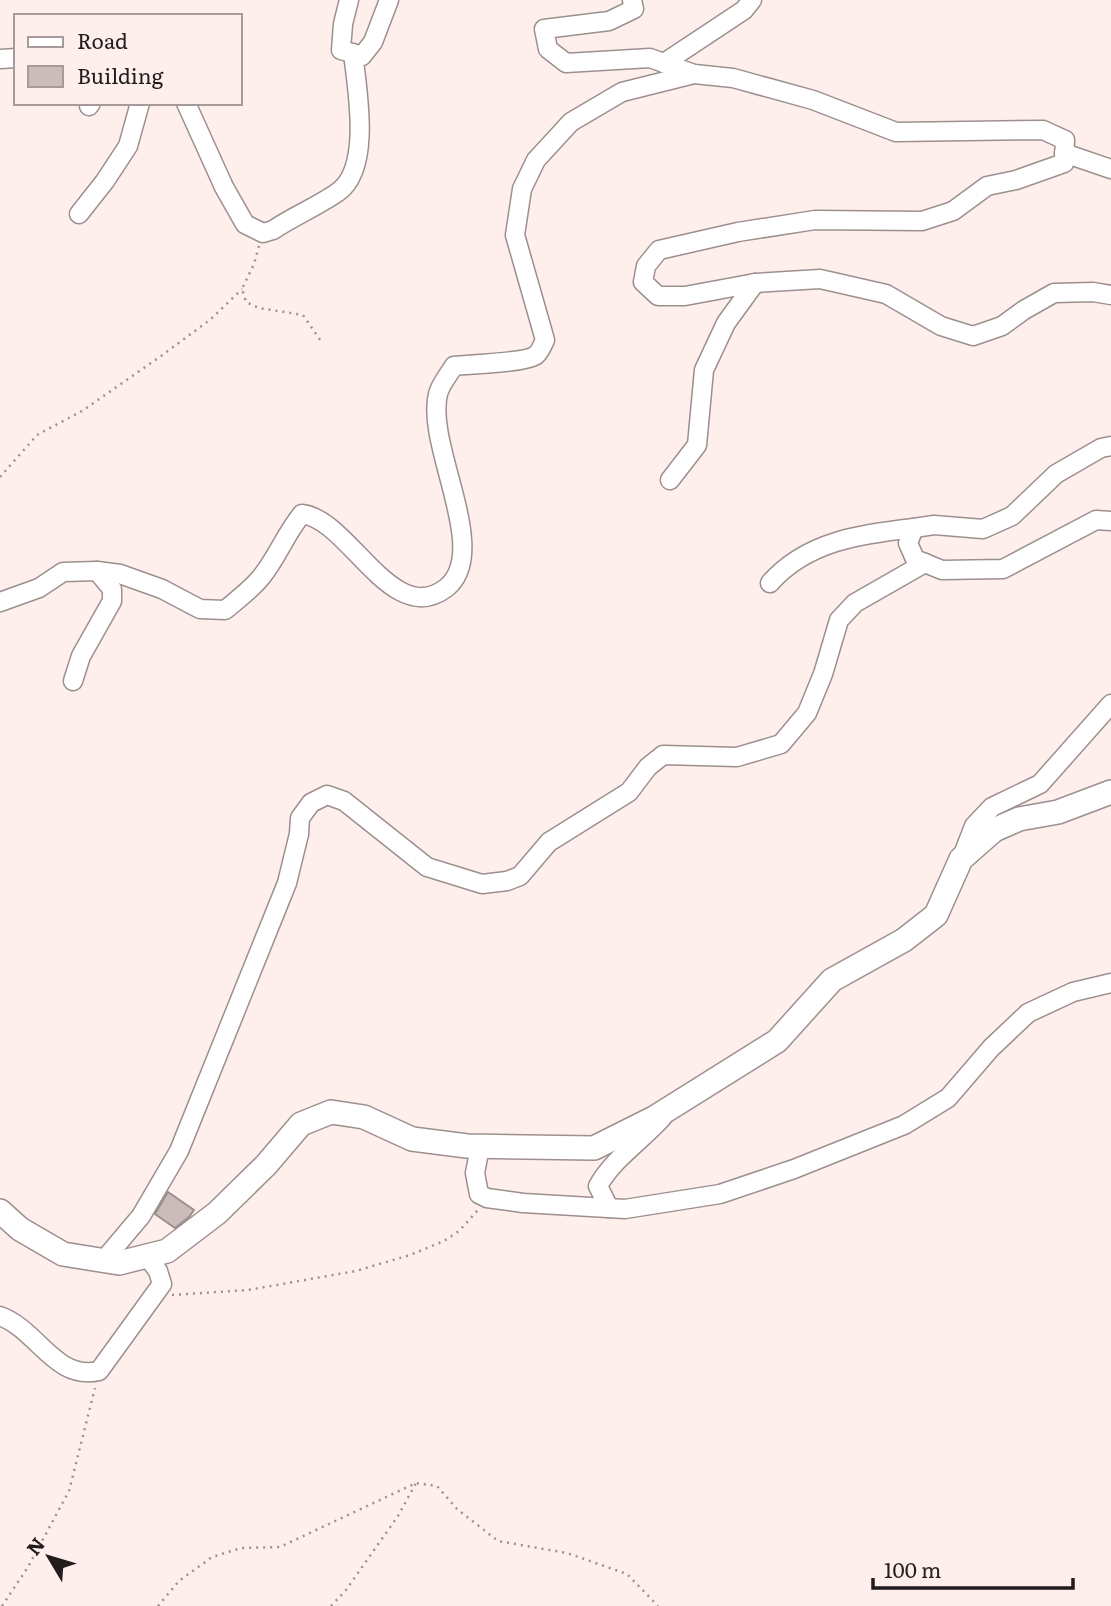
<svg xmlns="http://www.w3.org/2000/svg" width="1111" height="1606" viewBox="0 0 1111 1606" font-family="Literata,serif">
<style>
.building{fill:#cbbcbb;stroke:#9c8f8d;stroke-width:2}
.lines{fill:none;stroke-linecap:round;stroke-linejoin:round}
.minor-casing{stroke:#9d8f8e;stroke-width:21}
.major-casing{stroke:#9d8f8e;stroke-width:26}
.path{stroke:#9c9190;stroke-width:2.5;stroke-dasharray:2 5;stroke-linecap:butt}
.minor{stroke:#fff;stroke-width:18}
.major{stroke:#fff;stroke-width:23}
</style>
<rect width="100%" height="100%" fill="#feefed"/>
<polygon class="building" points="168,1192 194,1210 189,1217 175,1228 155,1214"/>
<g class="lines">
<g class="minor-casing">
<g id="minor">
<polyline points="349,0 343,24 341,50 362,56 373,42 389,0"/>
<polyline points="632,0 634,9 609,21 544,29 548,49 566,63 650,58 694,74 733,78 813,100 896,132 1043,130 1065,140 1064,163 1016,180 987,186 953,211 922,221 815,220 738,232 659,250 646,266 643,282 658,296 685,296 755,283 820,279 886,294 941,326 973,336 1002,326 1024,310 1054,293 1093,292 1111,295"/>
<polyline points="0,59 16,58"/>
<polyline points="664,63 744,10 752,0"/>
<path d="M186 103 224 187 245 224 263 233 273 230C294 216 318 206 338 192 372 168 357 89 353 53"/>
<polyline points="89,106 91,103"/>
<polyline points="1064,153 1111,169"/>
<polyline points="79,214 105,181 128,146 140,103"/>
<polyline points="1111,446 1101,448 1056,474 1012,516 983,529 934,525 914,528 908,543 915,559 942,570 1003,569 1096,520 1111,521"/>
<polyline points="670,480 697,445 704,370 726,323 755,283"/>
<path d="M770 583C807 541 861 534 914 528"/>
<path d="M0 602 39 588 63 572 97 571 120 574 162 589 200 609 225 610C237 600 252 589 262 576 278 556 286 533 302 514 349 519 392 629 446 588 492 552 425 446 438 394 440 385 449 374 454 366 471 364 526 363 536 355 540 352 543 344 545 340L515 235 522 189 536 160 571 122 622 92 694 74"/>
<polyline points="73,681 81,656 112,601 112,589 97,571"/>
<polyline points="962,857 974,826 992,807 1040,784 1111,704"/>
<polyline points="480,1147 475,1173 479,1194 487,1198 523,1203 625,1209 720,1194 794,1169 904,1125 948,1098 991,1048 1028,1013 1073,992 1111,983"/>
<path d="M609 1208 598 1186C613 1159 641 1141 662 1118"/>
<polyline points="103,1261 141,1216 179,1151 287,883 299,834 300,818 311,803 327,795 344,801 427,867 482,884 507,881 520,876 549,842 629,792 648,767 663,755 737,757 781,744 807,713 823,674 839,620 855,603 925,563"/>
<path d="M0 1316C38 1330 55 1381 99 1371L162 1284 158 1271 147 1256"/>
</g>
</g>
<g class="major-casing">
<polyline id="major" points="0,1211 20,1229 63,1254 119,1263 167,1251 217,1213 266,1165 301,1124 331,1112 364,1117 412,1139 467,1146 594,1148 654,1118 777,1041 832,980 904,940 936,915 961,859 994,830 1019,819 1058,812 1111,792"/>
</g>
<g class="path">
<polyline points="259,246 254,264 242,289 246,302 259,308 303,315 323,344"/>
<polyline points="0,477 37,435 82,411 161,356 211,319 242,289"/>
<polyline points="172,1295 248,1290 356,1271 410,1255 444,1241 459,1231 478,1210"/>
<polyline points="2,1606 28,1567 69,1491 95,1388"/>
<polyline points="158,1606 179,1581 212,1557 241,1548 280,1547 416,1483 437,1486 457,1509 498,1541 567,1553 627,1574 658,1606"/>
<polyline points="331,1606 346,1590 398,1516 416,1483"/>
</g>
<use href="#minor" class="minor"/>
<use href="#major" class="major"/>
</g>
<rect x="14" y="14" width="228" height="91" fill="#feefed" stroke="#a69b99" stroke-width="2"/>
<rect x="28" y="37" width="35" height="10" fill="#ffffff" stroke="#a69b99" stroke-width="2"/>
<text x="77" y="49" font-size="21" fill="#221c1c">Road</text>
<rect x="28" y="66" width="35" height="21" fill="#cbbcbb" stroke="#a69b99" stroke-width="2"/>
<text x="77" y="84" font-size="21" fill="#221c1c">Building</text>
<g transform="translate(49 1557) rotate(308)" stroke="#feefed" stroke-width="5" paint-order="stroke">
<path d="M0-5L12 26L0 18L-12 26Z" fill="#221c1c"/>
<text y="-10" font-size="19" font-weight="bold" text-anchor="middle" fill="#221c1c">N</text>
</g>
<path d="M873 1578v10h200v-10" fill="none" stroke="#221c1c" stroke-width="3.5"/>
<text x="884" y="1578" font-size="21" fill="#221c1c" stroke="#feefed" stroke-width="5" paint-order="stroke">100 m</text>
</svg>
